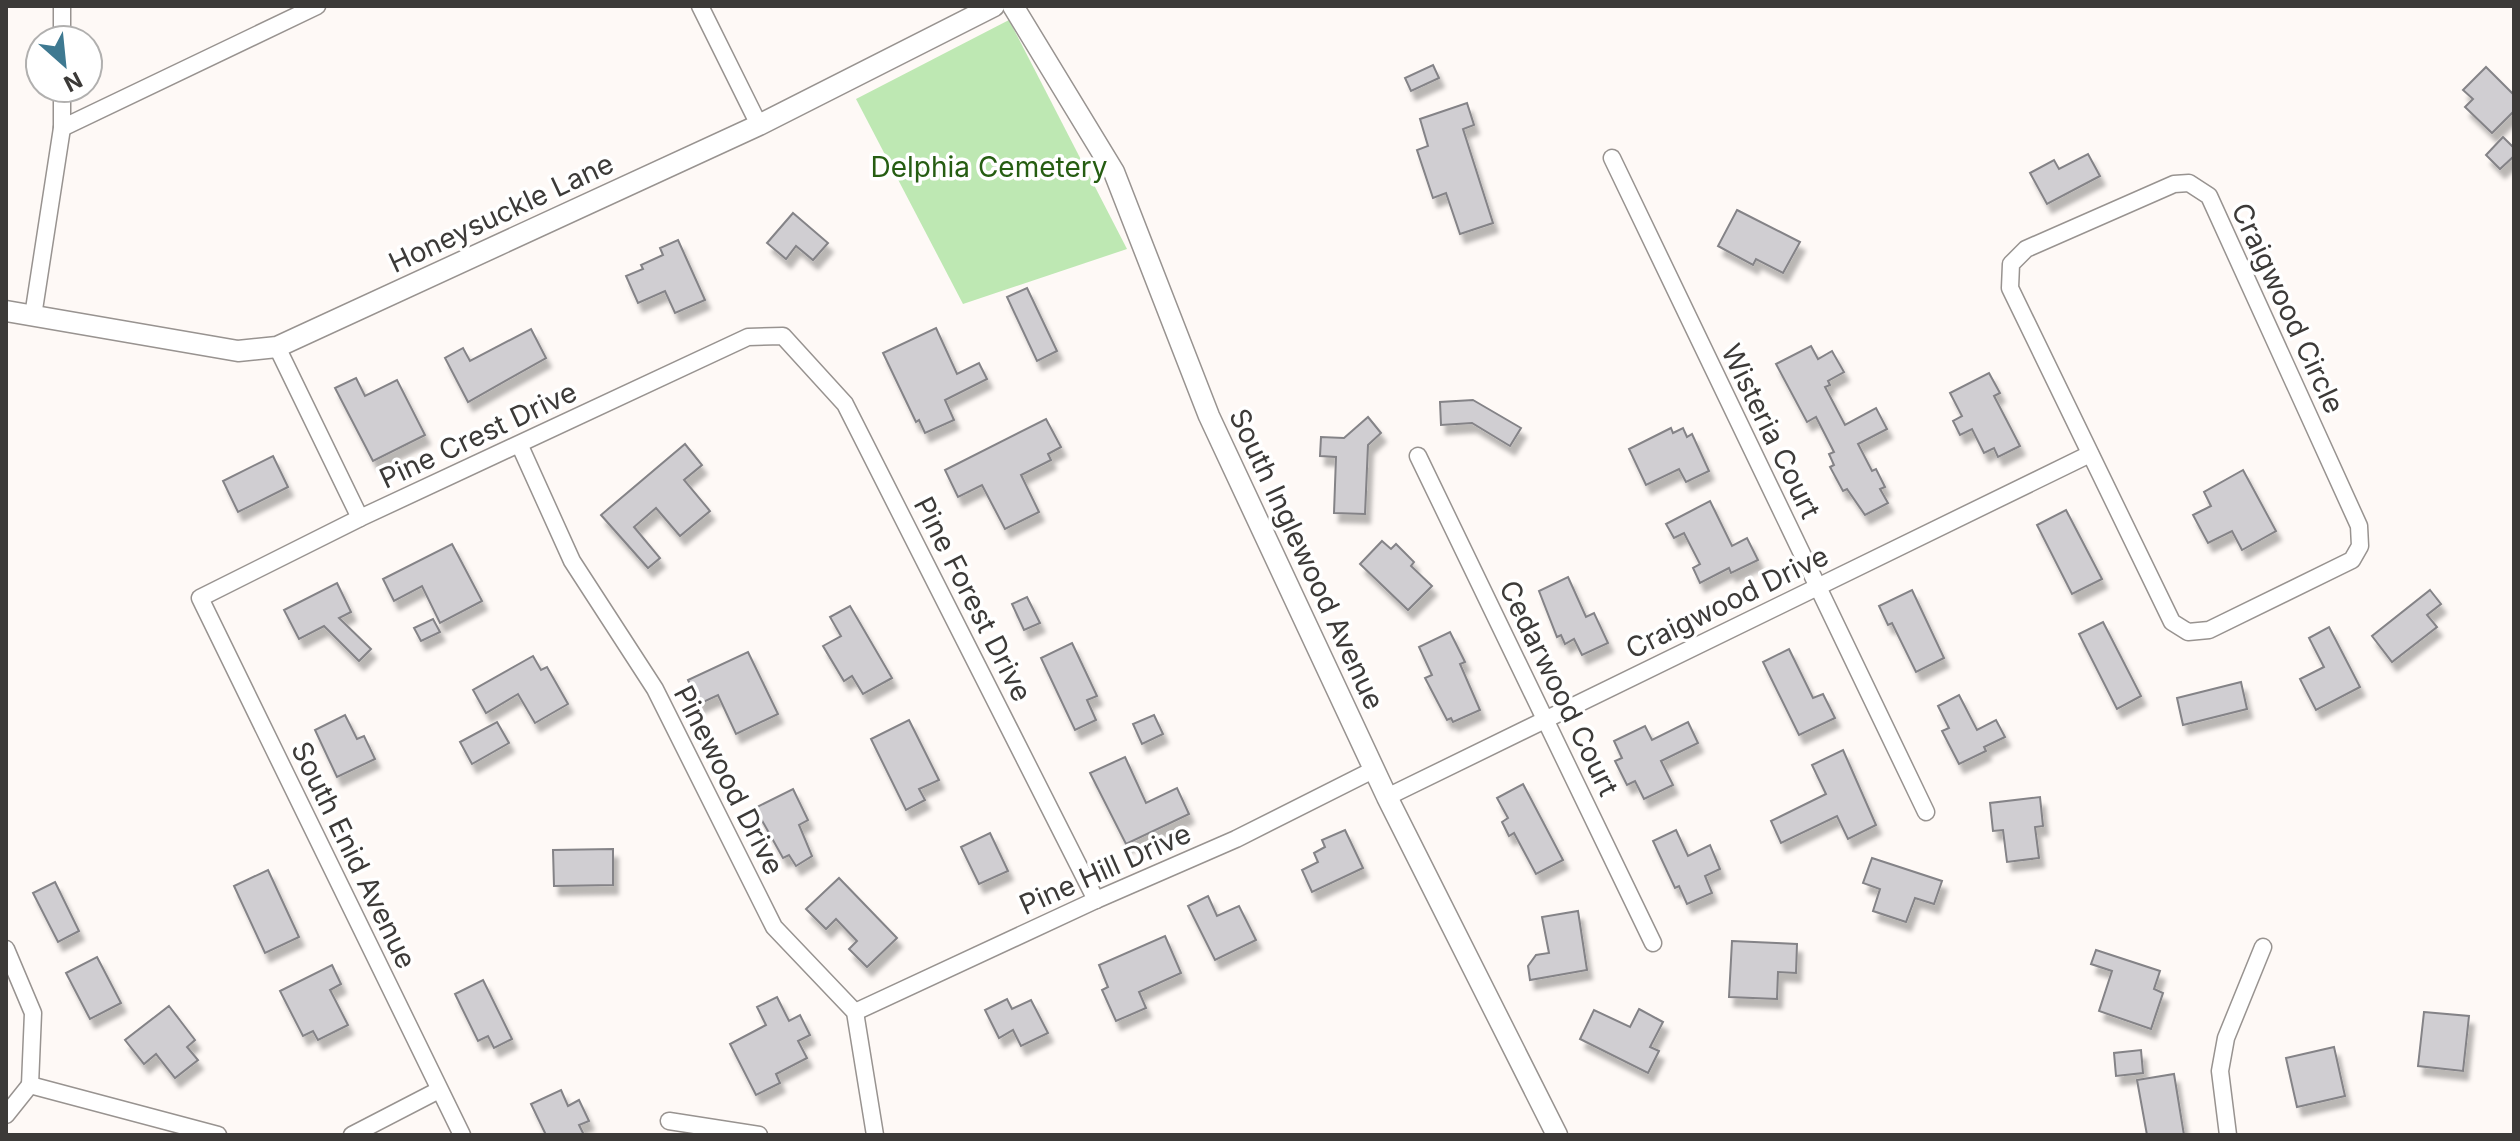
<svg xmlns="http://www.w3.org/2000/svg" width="2520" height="1141" viewBox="0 0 2520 1141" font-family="Inter,sans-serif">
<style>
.green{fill:#bee8b3}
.building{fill:#d0ced2;stroke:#848387;stroke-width:2;filter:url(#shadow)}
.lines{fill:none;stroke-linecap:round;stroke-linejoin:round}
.minor-casing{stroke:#989390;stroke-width:19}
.tertiary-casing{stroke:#989390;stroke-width:23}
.minor{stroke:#fff;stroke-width:16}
.tertiary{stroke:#fff;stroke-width:20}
.labels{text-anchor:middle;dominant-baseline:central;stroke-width:7;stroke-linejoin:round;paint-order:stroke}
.park-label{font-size:28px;fill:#265d12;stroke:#fff}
.street-label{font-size:28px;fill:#3c3a38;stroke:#fff}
</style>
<defs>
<filter id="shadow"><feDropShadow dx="5" dy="9" stdDeviation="2" flood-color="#0004"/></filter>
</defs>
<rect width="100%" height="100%" fill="#fef9f6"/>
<polygon class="green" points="1009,20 1127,249 963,304 856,99"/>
<g class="building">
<polygon points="1433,65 1439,78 1411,91 1405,78"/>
<polygon points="2486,67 2514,95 2514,111 2492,133 2465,107 2473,99 2463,90"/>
<polygon points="1467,103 1474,125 1463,129 1493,223 1460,234 1446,193 1433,198 1417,150 1428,146 1420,119"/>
<polygon points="2503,137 2514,148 2514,156 2500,169 2486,155"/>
<polygon points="2088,154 2100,176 2047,204 2030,173 2054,160 2059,169"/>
<polygon points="1737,210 1800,242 1783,273 1756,259 1753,265 1718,246"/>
<polygon points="793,213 828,243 813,260 796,246 786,259 767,243"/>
<polygon points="678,240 705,300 675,313 665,291 638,303 626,276 643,269 641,265 663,255 660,248"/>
<polygon points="1027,288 1057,351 1037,361 1007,297"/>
<polygon points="936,328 957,374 979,363 987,379 945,400 954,420 925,433 919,420 916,422 883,353"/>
<polygon points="531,329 546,358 468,402 445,358 463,348 470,361"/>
<polygon points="1811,346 1818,359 1832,351 1844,372 1828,381 1830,385 1825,387 1845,425 1876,408 1887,429 1858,444 1872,471 1876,469 1885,487 1880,489 1888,503 1865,515 1847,489 1843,491 1830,467 1834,465 1829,454 1834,452 1816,417 1807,422 1776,364"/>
<polygon points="1989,373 2000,393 1994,396 2020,446 1998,457 1994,448 1984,453 1972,429 1960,435 1953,421 1962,416 1950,393"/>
<polygon points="356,378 365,396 397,380 425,435 373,461 335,388"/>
<polygon points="1473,400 1521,428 1510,446 1472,423 1441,425 1440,402"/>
<polygon points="1368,417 1381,433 1368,445 1365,514 1334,513 1336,457 1320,456 1321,437 1344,438"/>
<polygon points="1046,419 1061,447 1048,454 1051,460 1021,475 1039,512 1005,529 982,485 958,497 945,470"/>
<polygon points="1671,428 1673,433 1683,428 1687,437 1692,434 1709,471 1686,482 1679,469 1646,485 1629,449"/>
<polygon points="685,444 702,465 684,480 710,511 680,536 656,508 634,527 660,558 648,568 601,515"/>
<polygon points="273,456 288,487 238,512 223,481"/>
<polygon points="2243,470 2276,531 2242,550 2232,531 2208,543 2193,515 2211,506 2204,492"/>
<polygon points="1710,501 1732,546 1747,538 1758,560 1731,573 1729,568 1700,583 1693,568 1700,564 1684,533 1674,538 1666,524"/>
<polygon points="2066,510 2102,579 2072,594 2037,525"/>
<polygon points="1382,541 1391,549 1396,544 1414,562 1411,566 1432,586 1408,610 1360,564"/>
<polygon points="452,544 482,601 440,623 422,586 394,601 383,579"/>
<polygon points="1568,577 1586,617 1594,613 1608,643 1582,655 1574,639 1565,644 1561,635 1557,637 1539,591"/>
<polygon points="337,583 351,612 339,618 371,649 359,661 324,626 299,639 284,610"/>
<polygon points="1912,590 1944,658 1916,672 1892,623 1888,625 1879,606"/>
<polygon points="2430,590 2441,604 2427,615 2437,627 2392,662 2372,636"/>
<polygon points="1027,597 1040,623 1024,630 1012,604"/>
<polygon points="850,606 892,678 863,694 852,676 844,681 823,646 841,636 830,617"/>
<polygon points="433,619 440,632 421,641 414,628"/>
<polygon points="2103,622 2141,696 2117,709 2079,634"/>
<polygon points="2329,627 2360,687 2316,710 2300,679 2324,667 2309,638"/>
<polygon points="1450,632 1465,662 1460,664 1480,710 1453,722 1451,718 1447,720 1425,678 1432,675 1419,647"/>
<polygon points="1072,643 1097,696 1087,700 1096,720 1075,730 1041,658"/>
<polygon points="1789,649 1813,698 1823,694 1835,718 1799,735 1763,662"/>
<polygon points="748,652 778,714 736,734 718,695 699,704 688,680"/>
<polygon points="533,656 541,670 547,667 568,704 535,723 518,694 486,713 473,690"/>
<polygon points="2241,682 2247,709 2183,725 2177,698"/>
<polygon points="1959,695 1977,730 1996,720 2005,737 1984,747 1986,751 1959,764 1942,731 1949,728 1938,706"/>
<polygon points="345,715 357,739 364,736 375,759 337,777 315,730"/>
<polygon points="1154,715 1163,734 1142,744 1133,724"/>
<polygon points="909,720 939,780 919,789 925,800 906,810 871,739"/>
<polygon points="497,722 509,743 472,764 460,742"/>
<polygon points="1688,722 1698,743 1661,761 1673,785 1644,799 1635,781 1627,785 1615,761 1622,758 1614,741 1645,726 1652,740"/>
<polygon points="1843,750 1876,825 1848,839 1837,816 1781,843 1771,821 1826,794 1812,765"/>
<polygon points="1125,757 1146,803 1177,788 1189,814 1126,844 1090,773"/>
<polygon points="1523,784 1563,860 1536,874 1514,833 1509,836 1502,822 1508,818 1497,798"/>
<polygon points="793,789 808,820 799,825 812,856 796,866 789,855 783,858 755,808"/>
<polygon points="2040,797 2043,826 2035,827 2039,858 2007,862 2003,830 1993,831 1990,803"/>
<polygon points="1345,830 1363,868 1312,892 1302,870 1318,862 1314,853 1325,847 1322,840"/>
<polygon points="1676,830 1688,856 1710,845 1720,869 1705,876 1712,893 1687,904 1679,886 1675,888 1653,841"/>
<polygon points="990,833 1008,871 979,884 961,847"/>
<polygon points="613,849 613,885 554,886 553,850"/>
<polygon points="1872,858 1942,881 1934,904 1915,898 1906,922 1873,911 1880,889 1863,883"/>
<polygon points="268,870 299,937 265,953 234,886"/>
<polygon points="839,878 897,938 867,967 849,949 857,941 836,919 826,929 806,909"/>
<polygon points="55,882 79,931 58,942 33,893"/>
<polygon points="1208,896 1217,916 1239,906 1256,940 1215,960 1188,906"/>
<polygon points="1578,911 1587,970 1530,980 1528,966 1536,955 1549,953 1542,917"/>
<polygon points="1165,936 1181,973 1139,992 1146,1008 1116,1021 1102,990 1108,987 1099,965"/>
<polygon points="1732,941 1797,944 1796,973 1778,972 1777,999 1729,997"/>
<polygon points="2096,950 2160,971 2154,989 2163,993 2151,1029 2099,1011 2112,971 2091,964"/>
<polygon points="97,957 121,1003 90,1019 66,973"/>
<polygon points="332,965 341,984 330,990 348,1025 318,1040 313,1031 303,1036 280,991"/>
<polygon points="483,980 512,1039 494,1048 488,1036 478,1041 455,994"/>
<polygon points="777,997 789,1021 800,1015 810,1035 798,1041 807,1058 776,1074 780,1083 756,1095 730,1044 766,1025 757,1007"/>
<polygon points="1007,999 1012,1009 1031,1000 1048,1033 1021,1046 1013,1030 999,1038 985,1010"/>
<polygon points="169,1006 195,1040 187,1047 198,1060 175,1078 156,1054 144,1064 125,1040"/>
<polygon points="1639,1009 1663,1022 1650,1047 1659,1051 1648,1073 1580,1039 1594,1010 1630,1027"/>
<polygon points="2424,1012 2469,1016 2463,1071 2418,1066"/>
<polygon points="2334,1047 2345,1096 2297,1107 2286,1058"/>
<polygon points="2141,1050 2143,1073 2116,1076 2114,1053"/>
<polygon points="2174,1074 2184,1135 2147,1135 2137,1080"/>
<polygon points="561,1090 568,1106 579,1100 589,1121 579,1125 584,1135 546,1135 531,1104"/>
</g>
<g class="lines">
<g class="minor-casing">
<g id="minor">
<polyline points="700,6 759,125"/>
<polyline points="62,40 62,6"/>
<polyline points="62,128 317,6"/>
<polyline points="1612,158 1926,812"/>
<polygon points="2189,183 2209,196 2359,526 2360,546 2352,560 2209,630 2188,632 2172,622 2010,288 2011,264 2026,249 2174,184"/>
<polyline points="33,316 62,128 62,88"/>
<polyline points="277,347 360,518"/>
<polyline points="520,446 572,561 655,689 774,927 855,1012 875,1135"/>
<polyline points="1418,456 1653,943"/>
<polyline points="1387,797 2090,454"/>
<polyline points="6,949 33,1013 30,1085"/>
<polyline points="855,1012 1096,900 1236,839 1375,769"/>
<polyline points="30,1085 218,1135"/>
<polyline points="6,1115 30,1085"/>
<polyline points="669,1121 759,1135"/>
<polyline points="352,1135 439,1090"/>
<polyline points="462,1135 200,598 360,518 748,337 783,336 845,404 1096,900"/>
<polyline points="2228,1135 2220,1071 2226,1038 2263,947"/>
</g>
</g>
<g class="tertiary-casing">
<g id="tertiary">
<polyline points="1013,6 1114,172 1209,416 1387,797 1557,1135"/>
<polyline points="6,311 238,351 277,347 759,125 994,6"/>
</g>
</g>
<use href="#minor" class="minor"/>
<use href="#tertiary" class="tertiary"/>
</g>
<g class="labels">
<g class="park-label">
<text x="989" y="167">Delphia Cemetery</text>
</g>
<g class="street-label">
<text transform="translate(501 213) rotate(-25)">Honeysuckle Lane</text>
<text transform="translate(2288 308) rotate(65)">Craigwood Circle</text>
<text transform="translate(1771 431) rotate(64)">Wisteria Court</text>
<text transform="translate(478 435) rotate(-25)">Pine Crest Drive</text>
<text transform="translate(1307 559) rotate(65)">South Inglewood Avenue</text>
<text transform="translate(973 599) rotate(63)">Pine Forest Drive</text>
<text transform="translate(1727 602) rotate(-26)">Craigwood Drive</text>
<text transform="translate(1559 688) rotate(64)">Cedarwood Court</text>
<text transform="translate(729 780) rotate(63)">Pinewood Drive</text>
<text transform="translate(354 855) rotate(64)">South Enid Avenue</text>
<text transform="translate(1105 869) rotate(-24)">Pine Hill Drive</text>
</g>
</g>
<rect width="2520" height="1141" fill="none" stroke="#3c3a38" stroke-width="16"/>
<g transform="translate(64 64) rotate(153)"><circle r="38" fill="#ffffff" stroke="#b1b0af" stroke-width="2"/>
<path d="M0-6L14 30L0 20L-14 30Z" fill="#3e7991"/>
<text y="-12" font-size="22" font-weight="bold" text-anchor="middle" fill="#3c3a38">N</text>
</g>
</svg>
